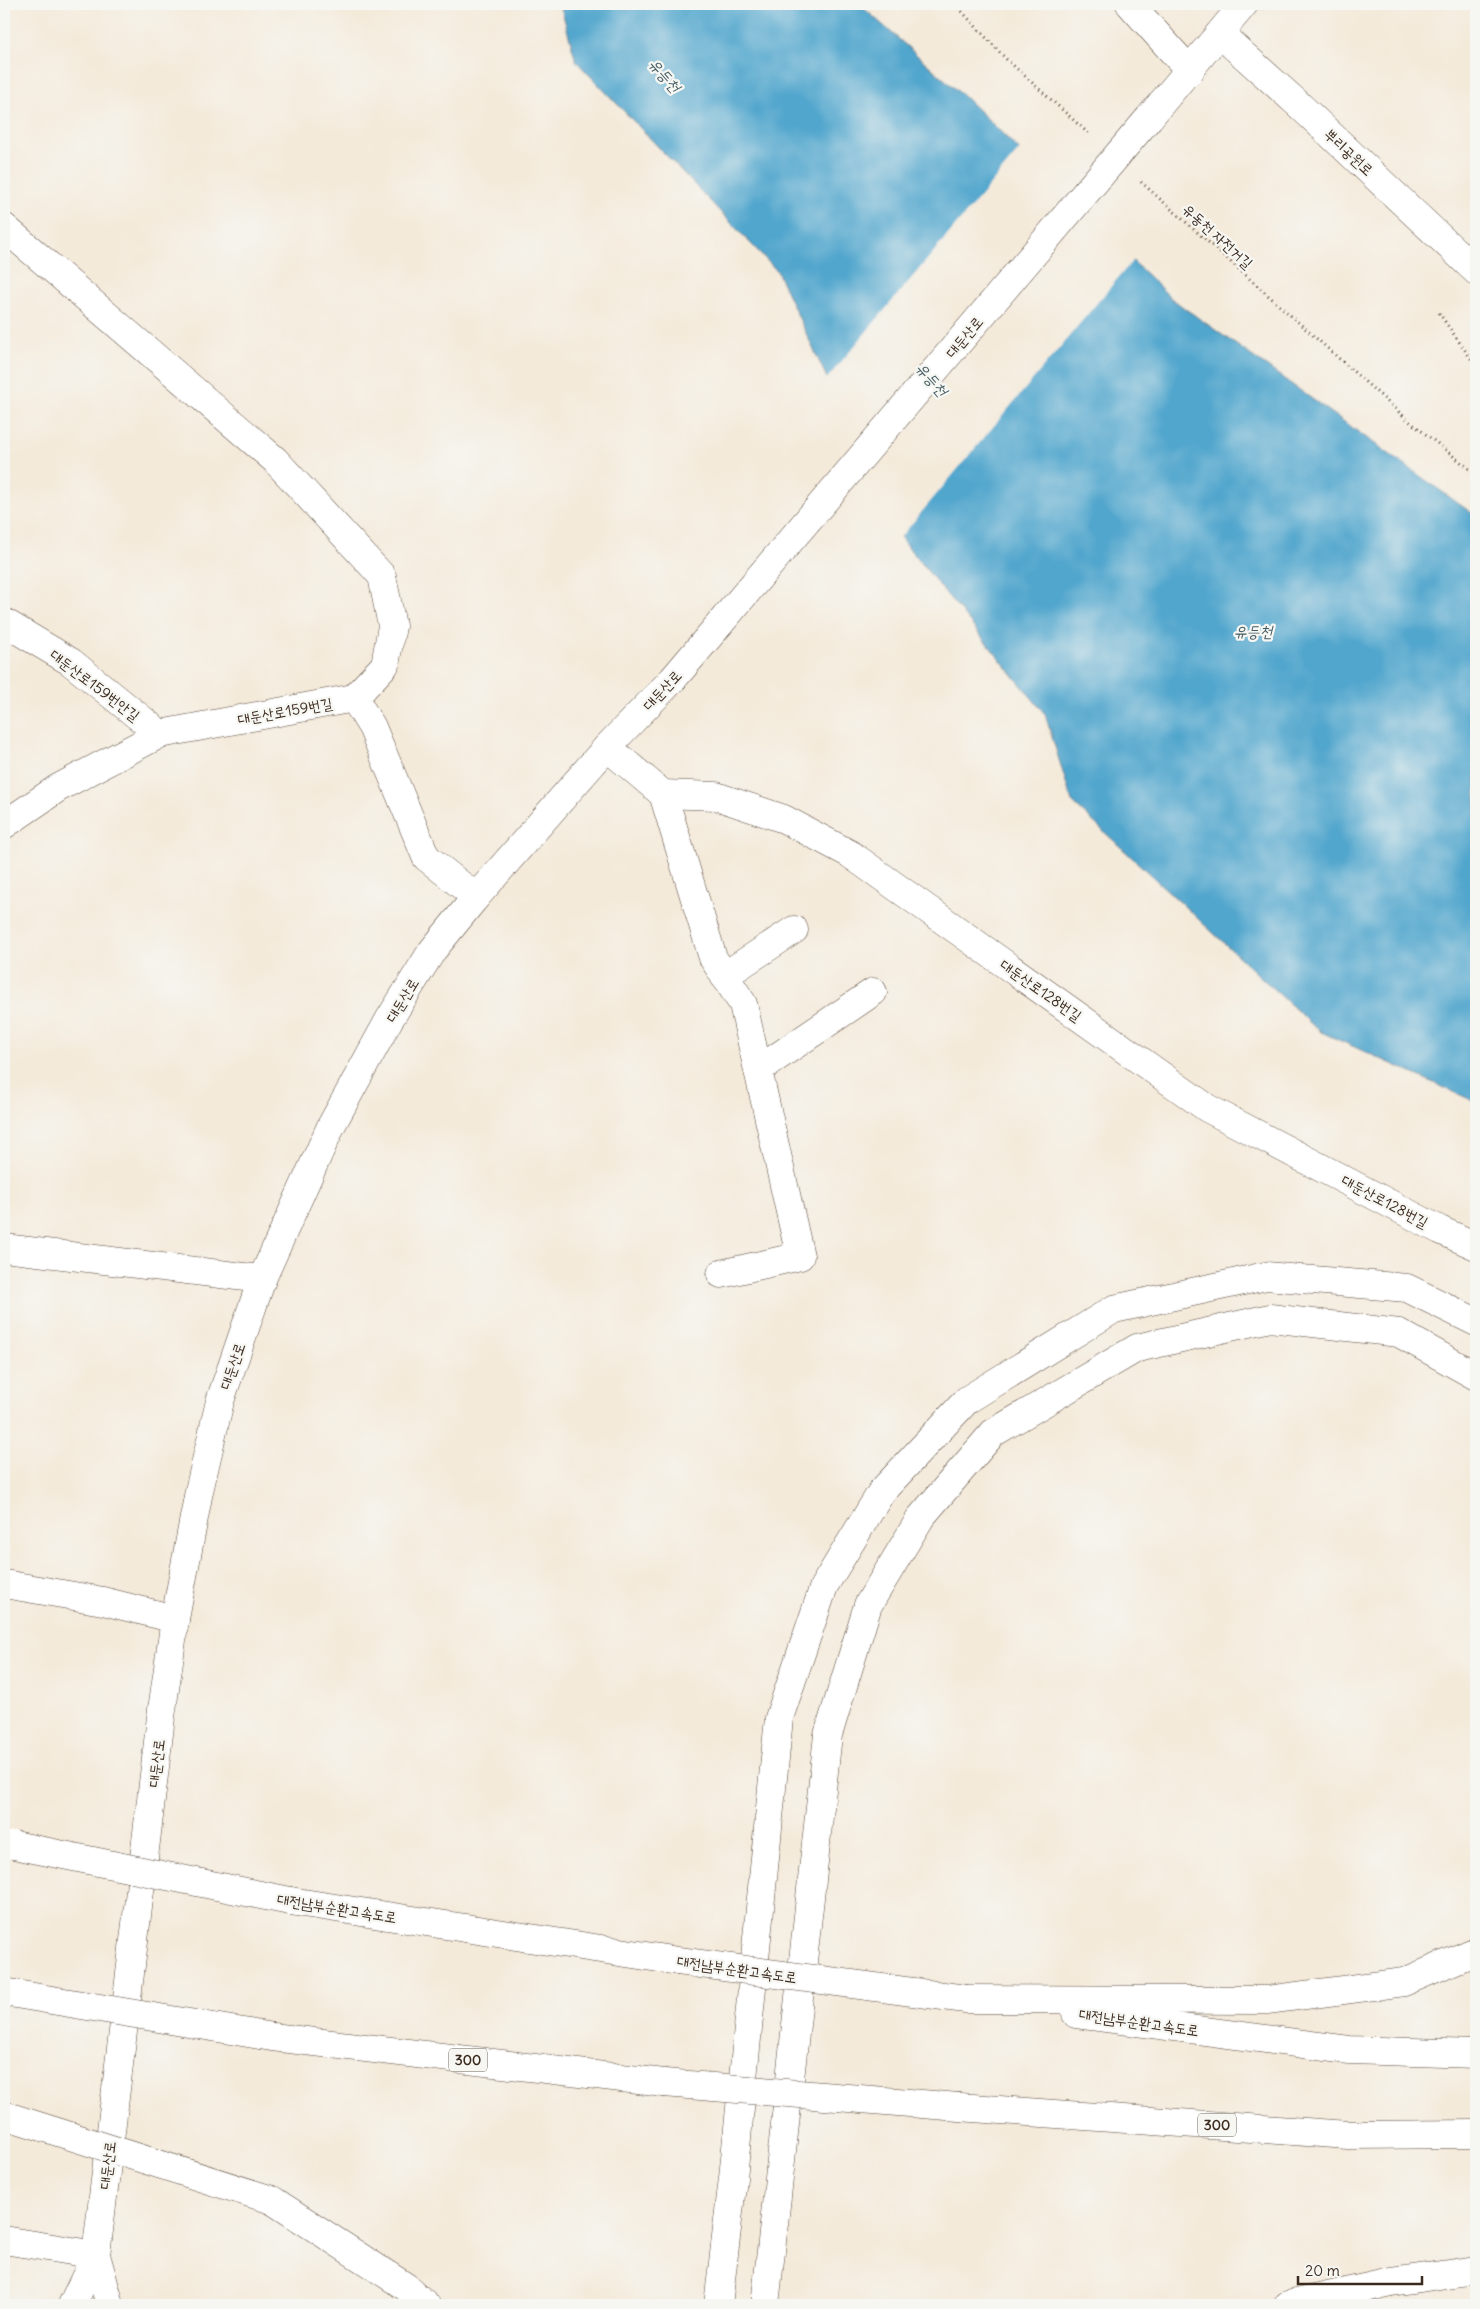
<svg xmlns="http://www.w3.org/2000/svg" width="1480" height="2309" viewBox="0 0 1480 2309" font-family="Delius,'Poor Story',sans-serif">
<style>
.water{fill:#51a6cd;stroke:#466876}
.pier{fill:#f4eada}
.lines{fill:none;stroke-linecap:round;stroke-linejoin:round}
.minor-casing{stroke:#57473a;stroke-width:29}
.major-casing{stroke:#57473a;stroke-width:29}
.highway-casing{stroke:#57473a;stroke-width:29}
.path{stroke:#57473a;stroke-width:3;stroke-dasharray:1 4;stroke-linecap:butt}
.minor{stroke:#fff;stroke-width:28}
.major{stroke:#fff;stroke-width:28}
.highway{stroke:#fff;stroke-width:28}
.major-bridge-casing{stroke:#57473a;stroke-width:29;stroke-linecap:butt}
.highway-bridge-casing{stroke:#57473a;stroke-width:29;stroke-linecap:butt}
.major-bridge{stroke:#fff;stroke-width:28}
.highway-bridge{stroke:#fff;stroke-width:28}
.labels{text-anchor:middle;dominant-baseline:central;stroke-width:4.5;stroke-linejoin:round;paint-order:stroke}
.shield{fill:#f6f6f2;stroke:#73675e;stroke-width:1}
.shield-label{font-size:14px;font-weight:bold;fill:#3b2a1e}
.street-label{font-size:15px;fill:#3b2a1e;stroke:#f6f6f2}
.water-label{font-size:16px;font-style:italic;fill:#445c64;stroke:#f6f6f2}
</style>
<rect width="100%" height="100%" fill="#f6f6f2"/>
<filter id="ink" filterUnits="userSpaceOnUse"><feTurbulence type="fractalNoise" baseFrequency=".02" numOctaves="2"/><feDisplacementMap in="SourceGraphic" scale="10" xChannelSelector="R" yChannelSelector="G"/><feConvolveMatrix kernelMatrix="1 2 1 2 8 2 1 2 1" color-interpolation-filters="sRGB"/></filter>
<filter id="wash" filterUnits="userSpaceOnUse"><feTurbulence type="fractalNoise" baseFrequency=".0096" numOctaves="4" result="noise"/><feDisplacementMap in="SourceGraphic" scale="20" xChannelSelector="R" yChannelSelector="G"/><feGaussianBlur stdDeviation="1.12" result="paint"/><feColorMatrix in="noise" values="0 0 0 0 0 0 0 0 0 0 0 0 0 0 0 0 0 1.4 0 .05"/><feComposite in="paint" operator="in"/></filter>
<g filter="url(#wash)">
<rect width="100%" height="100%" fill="#f4eada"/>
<polygon class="water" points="560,4 859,4 968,100 1172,299 1476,516 1476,1102 1319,1031 1072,802 1045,714 903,541 777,271 576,61"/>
<polygon class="pier" points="1021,148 1134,259 899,539 825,381"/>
</g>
<g filter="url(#ink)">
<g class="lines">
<g class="minor-casing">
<g id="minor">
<polyline points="1220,34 1298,104 1476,271"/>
<polyline points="4,227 275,460 382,576 392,626 385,665 354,698"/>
<polyline points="4,622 71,662 160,734"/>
<polyline points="354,698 372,727 426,857 476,897"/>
<polyline points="607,747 663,794 716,796 784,819 850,854 1207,1108 1440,1230 1476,1246"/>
<polyline points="663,794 713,958 743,1004 800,1256 721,1274"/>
<polyline points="4,825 58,788 160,734 354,698"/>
<polyline points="724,976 794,930"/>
<polyline points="758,1070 873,992"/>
<polyline points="4,1248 262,1279"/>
<polyline points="4,1584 103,1601 175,1619"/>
<polyline points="4,2240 96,2255"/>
</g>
</g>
<g class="major-casing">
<g id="major">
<polyline points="1130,4 1190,71"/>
<polyline points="1149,118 1244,4"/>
<polyline points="96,2255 110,2305"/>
<polyline points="72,2305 96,2255 161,1717 175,1619 199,1491 220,1401 262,1279 331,1126 389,1020 432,951 476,897 607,747 673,679"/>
</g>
</g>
<g class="highway-casing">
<g id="highway">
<polyline points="290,1901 678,1961"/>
<polyline points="966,1999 1267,2000 1404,1982 1476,1951"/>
<polyline points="1076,2014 1349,2050 1476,2054"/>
<polyline points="272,2037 664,2083"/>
<polyline points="959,2107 1348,2135 1476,2134"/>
<polyline points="272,2200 406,2287 426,2305"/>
<polyline points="718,2305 733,2178 779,1718 824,1586 882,1491 967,1400 1114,1309 1266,1276 1407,1288 1476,1322"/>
<polyline points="765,2305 828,1735 868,1605 921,1517 993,1433 1137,1348 1270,1318 1399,1333 1476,1376"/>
<polyline points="1288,2305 1391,2282 1476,2270"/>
</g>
</g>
<g class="path">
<polyline points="955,4 1005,58 1089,134"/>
<polyline points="1141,182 1409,421 1476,474"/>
<polyline points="1439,313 1476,366"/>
</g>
<use href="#minor" class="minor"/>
<use href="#major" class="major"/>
<use href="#highway" class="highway"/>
<g class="major-bridge-casing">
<polyline id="major-bridge" points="673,679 1149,118"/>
</g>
<g class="highway-bridge-casing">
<g id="highway-bridge">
<polyline points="14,1845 290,1901"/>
<polyline points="678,1961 966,1999"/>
<polyline points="4,1992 272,2037"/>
<polyline points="664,2083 959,2107"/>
<polyline points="4,2115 272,2200"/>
</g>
</g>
<use href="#major-bridge" class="major-bridge"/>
<use href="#highway-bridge" class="highway-bridge"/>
</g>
</g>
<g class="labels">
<g class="shield">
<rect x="449" y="2048.5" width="38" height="23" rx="4"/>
<rect x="1198" y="2113.5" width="38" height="23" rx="4"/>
</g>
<g class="shield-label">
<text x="468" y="2060">300</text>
<text x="1217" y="2125">300</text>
</g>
<g class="street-label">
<text transform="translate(1349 152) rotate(43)">뿌리공원로</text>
<text transform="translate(1218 236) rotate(42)">유동천 자전거길</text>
<text transform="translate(964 337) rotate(-50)">대둔산로</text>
<text transform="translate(95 685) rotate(37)">대둔산로159번안길</text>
<text transform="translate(662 690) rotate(-47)">대둔산로</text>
<text transform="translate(285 711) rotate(-10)">대둔산로159번길</text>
<text transform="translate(1041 990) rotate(35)">대둔산로128번길</text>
<text transform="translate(402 1000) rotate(-59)">대둔산로</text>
<text transform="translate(1385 1201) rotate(28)">대둔산로128번길</text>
<text transform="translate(232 1366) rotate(-71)">대둔산로</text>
<text transform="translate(156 1763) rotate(-83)">대둔산로</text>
<text transform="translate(337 1908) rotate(9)">대전남부순환고속도로</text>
<text transform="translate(737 1969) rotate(8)">대전남부순환고속도로</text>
<text transform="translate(1139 2022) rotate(8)">대전남부순환고속도로</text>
<text transform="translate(107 2165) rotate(-83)">대둔산로</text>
</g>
<g class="water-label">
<text transform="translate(665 75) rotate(49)">유등천</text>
<text transform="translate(932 379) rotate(49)">유등천</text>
<text x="1253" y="631">유등천</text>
</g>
</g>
<rect width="1480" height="2309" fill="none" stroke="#f6f6f2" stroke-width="20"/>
<path d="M1298 2276v8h124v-8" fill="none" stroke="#3b2a1e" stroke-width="2.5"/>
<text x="1305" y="2276" font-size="15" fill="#3b2a1e" stroke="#f6f6f2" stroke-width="4" paint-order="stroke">20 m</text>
</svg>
